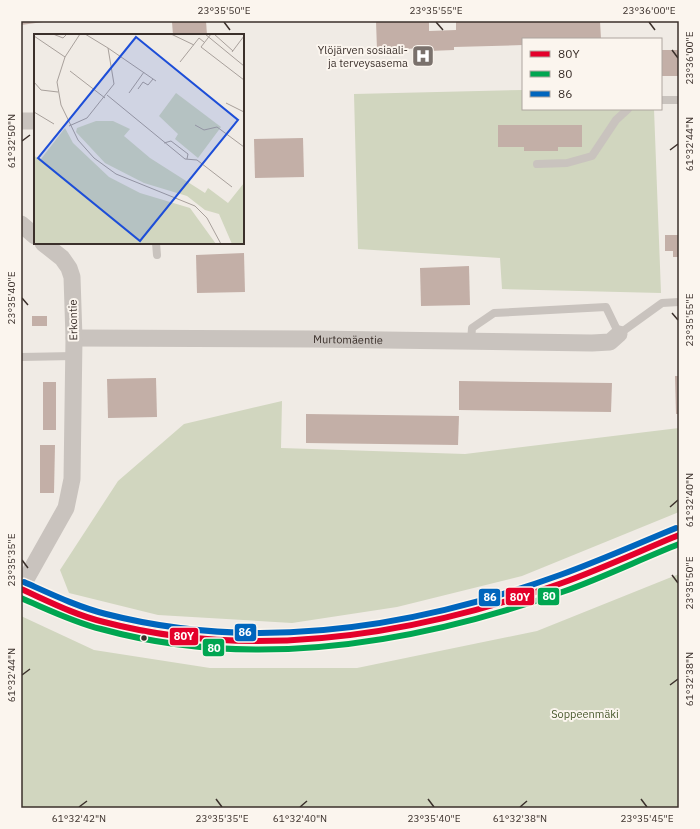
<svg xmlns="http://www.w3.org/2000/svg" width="700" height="829" viewBox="0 0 700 829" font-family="'IBM Plex Sans',sans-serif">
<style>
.green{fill:#d1d6bf}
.building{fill:#c3afa7}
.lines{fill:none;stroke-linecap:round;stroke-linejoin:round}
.service{stroke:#c9c3be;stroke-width:8}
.minor{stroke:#c9c3be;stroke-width:17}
.secondary{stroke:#bab3ae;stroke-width:22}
.bus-1-casing{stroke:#fbf5ee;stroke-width:9}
.bus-2-casing{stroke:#fbf5ee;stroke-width:9}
.bus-3-casing{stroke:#fbf5ee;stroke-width:9}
.bus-1{stroke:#e4002b;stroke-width:6}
.bus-2{stroke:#00a651;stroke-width:6}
.bus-3{stroke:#0065bd;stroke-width:6}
.ticks{fill:none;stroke:#3b302b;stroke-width:1.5}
.bus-dot{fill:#3b302b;stroke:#fbf5ee;stroke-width:1.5}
.labels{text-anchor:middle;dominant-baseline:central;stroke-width:4;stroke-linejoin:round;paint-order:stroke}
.poi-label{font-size:11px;fill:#3b302b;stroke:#fbf5ee;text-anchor:end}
.street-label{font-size:11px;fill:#3b302b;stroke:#fbf5ee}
.park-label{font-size:11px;fill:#4a5a2e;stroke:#fbf5ee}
.inset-road{fill:none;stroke:#a8a09b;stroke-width:1}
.view{fill:#1d4ed8;fill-opacity:0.15;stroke:#1d4ed8;stroke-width:2}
.inset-edge{fill:none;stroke:#3b302b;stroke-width:2}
.line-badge{stroke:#fbf5ee;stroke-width:1.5}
.badge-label{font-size:11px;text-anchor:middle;font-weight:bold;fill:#fff}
.neatline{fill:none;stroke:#3b302b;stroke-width:1.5}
.ticks-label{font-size:10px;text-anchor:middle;fill:#3b302b}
</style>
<rect width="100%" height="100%" fill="#f0ebe5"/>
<g class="green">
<polygon points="523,90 523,109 654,109 661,293 502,289 500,258 358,249 354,94"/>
<polygon points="282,401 281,448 465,454 679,428 679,512 522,576 397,607 292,623 158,615 69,593 60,570 118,481 184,424"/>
<polygon points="679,574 679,808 21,808 21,616 94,650 210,668 357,668 537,631"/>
</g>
<g class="building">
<polygon points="21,21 43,21 43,22 21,25"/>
<polygon points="182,21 206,21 207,35 173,35 172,22"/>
<polygon points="376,21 429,21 429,31 456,30 456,21 600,21 601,39 523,39 523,45 454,47 454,50 429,51 429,48 377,50"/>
<rect x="661" y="50" width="18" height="26"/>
<polygon points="498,125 582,125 582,147 558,147 558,151 524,151 524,147 498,147"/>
<polygon points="303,138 304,177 255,178 254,139"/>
<polygon points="665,235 679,235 679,257 673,257 673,251 665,251"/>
<polygon points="244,253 245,292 197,293 196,255"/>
<polygon points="469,266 470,305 421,306 420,268"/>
<rect x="32" y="316" width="15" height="10"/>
<polygon points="675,376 679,376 679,414 676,414"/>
<polygon points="156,378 157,417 108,418 107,379"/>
<polygon points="459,381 612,383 611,412 459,410"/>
<rect x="43" y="382" width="13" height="48"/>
<polygon points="306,414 459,416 458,445 306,443"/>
<polygon points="40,445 55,445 54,493 40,493"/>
</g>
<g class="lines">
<g class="service">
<polyline points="661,100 679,100"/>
<polyline points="537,164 567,163 592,156 616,120 628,109"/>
<polyline points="156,243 157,255"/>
<polyline points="471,341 472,328 494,313 606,307 619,334 662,303 679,302"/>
<polyline points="21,357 74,356"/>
</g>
<g class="minor">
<polyline points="21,121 35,121"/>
<polyline points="21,224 35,236"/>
<path id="s1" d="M74 338 313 339 592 343 610 342 619 334"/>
<polyline points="21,588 66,508 72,479 74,338 72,277 69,268 62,258 43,243"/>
</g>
<path class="secondary" d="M21 589C48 601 75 614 104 622 254 662 401 638 545 589 591 574 635 553 679 535"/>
<g class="bus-1-casing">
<path id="bus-1" d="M21 589C48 601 75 615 104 622 257 662 415 635 562 583 601 569 640 551 679 535"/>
</g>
<g class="bus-2-casing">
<path id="bus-2" d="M21 598C47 609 73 622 101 629 254 671 418 643 565 591 604 577 641 559 679 544"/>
</g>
<g class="bus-3-casing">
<path id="bus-3" d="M24 582C51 594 78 607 106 614 258 653 414 628 560 575 599 561 637 544 676 528"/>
</g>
<use href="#bus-1" class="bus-1"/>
<use href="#bus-2" class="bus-2"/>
<use href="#bus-3" class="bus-3"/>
</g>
<path class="ticks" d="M224 22 230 30M436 22 443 30M649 22 655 30M672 50 678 58M22 141 30 135M670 150 678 144M22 298 28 305M672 313 678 320M670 507 678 500M22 560 28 568M672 575 678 583M22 675 30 669M670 685 678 679M216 799 222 807M428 799 434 807M641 799 647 807M79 807 87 801M300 807 307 801M520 807 527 801"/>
<defs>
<g id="hospital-square" transform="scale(1.15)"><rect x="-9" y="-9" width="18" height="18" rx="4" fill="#7a716c" stroke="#fbf5ee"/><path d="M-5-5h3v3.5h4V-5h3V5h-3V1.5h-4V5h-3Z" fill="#fff"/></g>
</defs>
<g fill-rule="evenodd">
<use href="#hospital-square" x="423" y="56"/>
</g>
<circle class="bus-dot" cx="144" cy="638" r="3.5"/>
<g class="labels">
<g class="poi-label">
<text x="408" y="50">Ylöjärven sosiaali-<tspan x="408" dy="13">ja terveysasema</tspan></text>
</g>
<g class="street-label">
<text transform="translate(73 320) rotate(-91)">Erkontie</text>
<text stroke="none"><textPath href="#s1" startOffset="274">Murtomäentie</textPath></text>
</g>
<g class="park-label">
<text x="585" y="714">Soppeenmäki</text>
</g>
</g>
<g transform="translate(34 34)">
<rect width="210" height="210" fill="#f0ebe5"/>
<path d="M142 59 187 93 164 124 141 105 144 100 125 82ZM62 87H79L96 95 90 102 116 124 171 159 174 154 194 169 210 149V210H198L185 180 171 176 153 162 110 149 71 129 42 98 43 94ZM31 94 39 109 75 143 106 159 156 174 182 210H0V122L7 125Z" fill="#d1d6bf"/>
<path class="inset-road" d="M19 0 29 4 33 0M46 0 31 23 23 48 27 71 44 106 60 124 82 140 161 172 173 184 187 210M137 0 160 11M171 0 210 32M177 0 167 13 210 46M180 0 199 17M0 2 31 23M74 14 122 47M198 18 210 2M146 28 165 4 170 8M36 37 71 64M0 48 7 56 24 58M104 55 109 48 114 51 119 45M95 59 110 38M73 61 151 125 163 126 198 153M192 69 210 78M0 78 20 90M161 91 170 96 183 93 210 113M35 92 53 84 80 50 74 14 51 0M130 109 137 107 154 120 153 125"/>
<path class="view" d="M102 3 204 86 106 207 4 124Z"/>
<rect width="210" height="210" class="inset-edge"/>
</g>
<g class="line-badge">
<rect x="537" y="587" width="23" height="19" rx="4" fill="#00a651"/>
<rect x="505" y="587" width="30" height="19" rx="4" fill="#e4002b"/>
<rect x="478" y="588" width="23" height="19" rx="4" fill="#0065bd"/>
<rect x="234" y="623" width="23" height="19" rx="4" fill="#0065bd"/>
<rect x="169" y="627" width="30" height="19" rx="4" fill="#e4002b"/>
<rect x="202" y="638" width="23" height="19" rx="4" fill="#00a651"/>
</g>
<g class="badge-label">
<text x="549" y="600">80</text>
<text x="520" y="601">80Y</text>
<text x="490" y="601">86</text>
<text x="245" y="636">86</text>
<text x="184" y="640">80Y</text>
<text x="214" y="652">80</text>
</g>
<rect width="700" height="829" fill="none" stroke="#fbf5ee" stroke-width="44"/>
<rect x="522" y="38" width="140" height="72" fill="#fbf5ee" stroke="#aea6a0"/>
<rect x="530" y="51" width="20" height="6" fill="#e4002b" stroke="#aea6a0"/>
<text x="558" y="58" font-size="12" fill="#3b302b">80Y</text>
<rect x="530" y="71" width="20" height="6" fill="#00a651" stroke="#aea6a0"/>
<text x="558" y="78" font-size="12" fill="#3b302b">80</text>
<rect x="530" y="91" width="20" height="6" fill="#0065bd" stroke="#aea6a0"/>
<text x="558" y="98" font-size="12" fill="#3b302b">86</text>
<rect x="22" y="22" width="656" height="785" class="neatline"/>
<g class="ticks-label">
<text x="224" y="14">23°35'50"E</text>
<text x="436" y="14">23°35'55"E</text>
<text x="649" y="14">23°36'00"E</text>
<text transform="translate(689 58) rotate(-90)" y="4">23°36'00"E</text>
<text transform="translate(11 141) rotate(-90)" y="4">61°32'50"N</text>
<text transform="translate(689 144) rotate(-90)" y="4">61°32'44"N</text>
<text transform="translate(11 298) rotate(-90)" y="4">23°35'40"E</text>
<text transform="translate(689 320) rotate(-90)" y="4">23°35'55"E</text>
<text transform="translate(689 500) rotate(-90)" y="4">61°32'40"N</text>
<text transform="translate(11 560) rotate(-90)" y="4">23°35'35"E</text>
<text transform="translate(689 583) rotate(-90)" y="4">23°35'50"E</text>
<text transform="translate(11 675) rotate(-90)" y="4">61°32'44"N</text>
<text transform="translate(689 679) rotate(-90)" y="4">61°32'38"N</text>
<text x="79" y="822">61°32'42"N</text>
<text x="222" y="822">23°35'35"E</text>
<text x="300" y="822">61°32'40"N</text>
<text x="434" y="822">23°35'40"E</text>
<text x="520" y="822">61°32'38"N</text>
<text x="647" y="822">23°35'45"E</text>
</g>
</svg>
